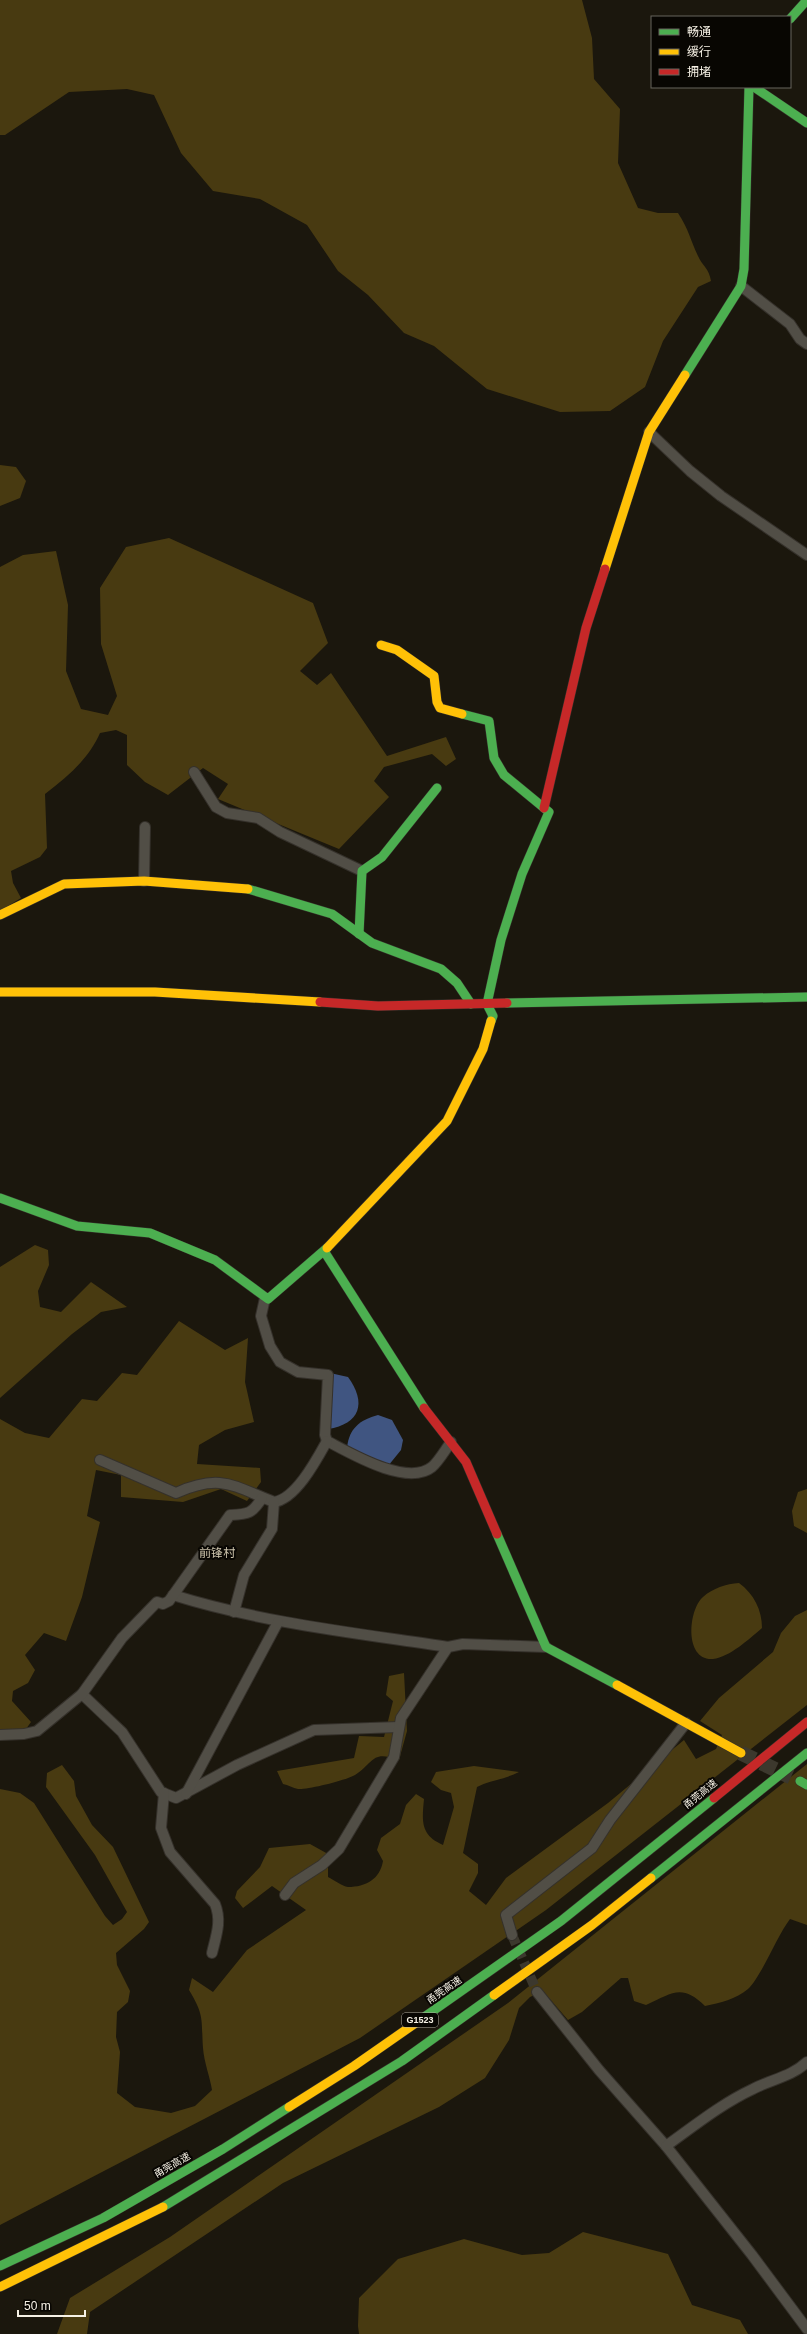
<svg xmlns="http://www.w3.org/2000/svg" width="807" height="2334" viewBox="0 0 807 2334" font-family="Arial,'Noto Sans SC',sans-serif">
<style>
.green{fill:#483a11}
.water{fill:#405581}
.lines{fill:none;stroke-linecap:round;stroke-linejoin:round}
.street-tunnel{stroke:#3c382d;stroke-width:10;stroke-dasharray:10 5;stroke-linecap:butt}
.secondary-tunnel{stroke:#3c382d;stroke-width:15;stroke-dasharray:15 8;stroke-linecap:butt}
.street-casing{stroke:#35312b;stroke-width:12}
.fast-casing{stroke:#35312b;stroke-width:10}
.slow-casing{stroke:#35312b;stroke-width:10}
.jam-casing{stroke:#35312b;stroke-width:10}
.street{stroke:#514e46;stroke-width:10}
.fast{stroke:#4caf50;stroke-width:9}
.slow{stroke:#ffc107;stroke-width:9}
.jam{stroke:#c62828;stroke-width:9}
.labels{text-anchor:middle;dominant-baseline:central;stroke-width:4;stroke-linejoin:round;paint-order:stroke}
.shield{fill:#080602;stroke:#afaaa1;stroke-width:1}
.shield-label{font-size:9px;font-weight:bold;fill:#f6f1e5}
.street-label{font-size:10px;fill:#f6f1e5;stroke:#080602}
.quarter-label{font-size:12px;fill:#cec5ad;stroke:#080602}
</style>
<rect width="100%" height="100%" fill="#1b170d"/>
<g class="green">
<path d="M0 0H582L592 38 594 79 620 109 618 163 638 208 658 213H678C689 230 690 239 698 256 703 267 709 268 711 281L698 287 663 341 645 387 610 411 560 412 487 389 434 346 404 333 368 295 338 271 307 225 260 199 213 191 181 153 154 95 127 89 69 92 5 135H0Z"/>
<polygon points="0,465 16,467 26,481 20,498 0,506"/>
<path d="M169 538 313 603 328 643 300 671 317 685 331 673 387 756 446 737 456 759 446 766 432 754 384 767 374 781 389 797 339 849 218 799 228 784 203 768 168 795 145 782 127 765V735L116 730 100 733C88 760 68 776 45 794L47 848 40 857 11 871 13 883 21 898 0 911V567L23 555 56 551 68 605 66 671 81 709 108 715 117 696 101 644 100 588 126 547Z"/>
<polygon points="35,1245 48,1250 49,1265 38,1291 40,1307 61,1312 91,1282 127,1307 101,1312 72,1334 0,1398 0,1267"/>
<polygon points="179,1321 225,1350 248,1338 245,1382 254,1422 225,1430 199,1445 197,1464 260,1468 261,1482 247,1501 221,1489 183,1502 121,1497 121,1475 96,1470 87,1516 100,1522 82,1597 66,1641 44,1633 25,1655 35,1670 28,1683 13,1691 12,1701 31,1722 26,1729 0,1729 0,1419 25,1433 49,1438 82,1399 97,1401 122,1373 137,1375"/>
<polygon points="807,1489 807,1533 794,1526 792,1511 798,1492"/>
<path d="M739 1583C754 1594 762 1610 762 1628 749 1639 730 1657 713 1659 684 1661 688 1610 703 1597 713 1588 726 1584 739 1583Z"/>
<path d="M807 1610V1705L546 1910 360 2038 0 2225V1789L20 1793 34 1803 105 1916 113 1925 122 1919 127 1912 95 1855 46 1787 47 1773 62 1765 74 1781 76 1796 92 1825 113 1847 149 1922 144 1929 116 1953 117 1965 130 1991 128 2002 117 2012 116 2037 120 2052 117 2093 135 2107 171 2113 195 2106 212 2090C210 2077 204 2062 203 2048 201 2020 205 2016 189 1990L192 1978 213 1992 247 1950 306 1910 272 1886 243 1908 235 1898 237 1891 260 1867 269 1848 310 1844 328 1854V1877C334 1880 342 1886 348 1887 366 1887 380 1879 383 1861L377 1850 381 1838 400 1824 406 1805 416 1794 424 1799C422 1821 420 1835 443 1845L454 1807 451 1793 441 1790 431 1782 436 1772 474 1766 519 1772C506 1779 491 1780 477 1787L463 1853 478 1864V1873L469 1891 486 1905 506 1878 608 1803 684 1740 696 1759 716 1749 722 1735 700 1721 719 1698 773 1652 781 1633 795 1616Z"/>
<path d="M404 1673 407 1731 399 1760C371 1750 375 1762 355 1775 347 1780 307 1790 298 1789 293 1788 288 1785 283 1784L277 1771 354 1758 359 1736 384 1737 393 1701 386 1695 389 1676Z"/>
<path d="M807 1764V1925L790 1919C777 1936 760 1979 748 1989 736 1999 720 2003 705 2006 682 1983 672 1993 646 2005L634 2001 628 1978H621L582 2012 568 2020 543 1991 530 1997 519 2008 509 2040 485 2078 439 2107 283 2183 90 2312 87 2334H57L70 2298 170 2237 508 2003Z"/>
<polygon points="583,2232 668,2254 692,2305 740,2320 748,2334 359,2334 358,2326 359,2298 398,2259 464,2239 522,2255 549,2253"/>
</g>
<g class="water">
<path d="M330 1373 348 1377C367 1403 360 1424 328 1429Z"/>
<path d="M378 1415 392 1420 403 1440 401 1450 388 1466 347 1448C349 1428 360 1420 378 1415Z"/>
</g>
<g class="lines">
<polyline class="street-tunnel" points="512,1935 537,1992"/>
<polyline class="secondary-tunnel" points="741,1753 791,1777"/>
<g class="street-casing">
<g id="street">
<polyline points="741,286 790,324 800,339 807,344"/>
<polyline points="649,432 690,471 721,496 807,555"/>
<polyline points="194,772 216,807 227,813 258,818 280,832 362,871"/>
<polyline points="144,881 145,827"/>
<path d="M265 1298 261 1316 270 1346 280 1362 298 1372 328 1375 325 1435 327 1441C350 1453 407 1487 432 1467 439 1461 445 1450 451 1442"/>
<path d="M100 1460 176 1493C221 1473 233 1486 274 1502 296 1499 317 1459 327 1441"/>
<path d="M173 1595C263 1623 356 1633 448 1647"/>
<polyline points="234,1612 244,1575 272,1529 274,1502"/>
<polyline points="82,1694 122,1732 161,1792 176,1798 237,1765 314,1730 399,1727"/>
<path d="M0 1735 24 1734 37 1731 82 1694 122 1638 157 1602 163 1604 169 1601 230 1515C248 1514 252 1514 262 1498"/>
<path d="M164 1793 161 1828 170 1852 215 1904C222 1921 216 1936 212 1953"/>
<polyline points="186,1794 278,1622"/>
<polyline points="285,1895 294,1883 322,1865 339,1849 394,1757 401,1718 448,1647 463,1644 546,1647"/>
<polyline points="512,1935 506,1915 592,1848 610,1820 686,1723"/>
<polyline points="537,1992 599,2070 666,2146 752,2255 807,2329"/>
<path d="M666 2146C694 2126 721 2104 753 2089 772 2079 791 2077 807 2062"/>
</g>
</g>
<g class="fast-casing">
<g id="fast">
<polyline points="790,19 807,0"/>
<polyline points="754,87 807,123"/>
<polyline points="685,375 741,286 744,269 749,87"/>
<polyline points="462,714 489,721 494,758 504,775 549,812 522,874 501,940 487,1004 493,1016 491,1021"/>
<polyline points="248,889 332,914 372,943 441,969 457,983 471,1004"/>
<polyline points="359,934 362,871 382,857 437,788"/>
<polyline points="507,1003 807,997"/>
<polyline points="0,1198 77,1226 150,1233 215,1260 268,1299 327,1248"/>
<polyline points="324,1251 424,1408"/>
<polyline points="497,1534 546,1647 617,1685"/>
<polyline points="800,1781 807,1785"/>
<polyline points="651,1878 807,1753"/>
<polyline points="420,2020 561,1921 714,1798"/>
<polyline points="163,2207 402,2061 494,1995"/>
<polyline points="0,2266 103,2218 223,2149 289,2107"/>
</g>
</g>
<g class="slow-casing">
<g id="slow">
<polyline points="605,569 649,432 685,375"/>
<polyline points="381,645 397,650 434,676 437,702 440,708 462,714"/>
<polyline points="0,915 64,884 144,881 248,889"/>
<polyline points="0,992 155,992 320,1002"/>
<polyline points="327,1248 447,1121 483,1049 491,1021"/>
<polyline points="617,1685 741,1753"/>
<polyline points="494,1995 592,1925 651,1878"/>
<polyline points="289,2107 354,2066 420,2020"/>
<polyline points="0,2287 163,2207"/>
</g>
</g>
<g class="jam-casing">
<g id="jam">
<polyline points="544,808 586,628 605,569"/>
<polyline points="320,1002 378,1006 507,1003"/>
<polyline points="424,1408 466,1462 497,1534"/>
<polyline points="714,1798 807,1722"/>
</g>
</g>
<use href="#street" class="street"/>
<use href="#fast" class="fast"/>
<use href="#slow" class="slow"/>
<use href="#jam" class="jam"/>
</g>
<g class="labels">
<rect class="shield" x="402" y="2013" width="36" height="14" rx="3"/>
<g class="shield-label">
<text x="420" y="2020">G1523</text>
</g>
<g class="street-label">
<text transform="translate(700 1794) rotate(-39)">甬莞高速</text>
<text transform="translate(444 1990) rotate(-35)">甬莞高速</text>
<text transform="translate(172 2165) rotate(-30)">甬莞高速</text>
</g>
<g class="quarter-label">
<text x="217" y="1553">前锋村</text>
</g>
</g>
<rect x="651" y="16" width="140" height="72" fill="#080602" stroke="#67645d"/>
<rect x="659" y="29" width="20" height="6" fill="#4caf50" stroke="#67645d"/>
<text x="687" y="36" font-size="12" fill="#f6f1e5">畅通</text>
<rect x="659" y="49" width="20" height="6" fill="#ffc107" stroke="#67645d"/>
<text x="687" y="56" font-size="12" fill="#f6f1e5">缓行</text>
<rect x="659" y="69" width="20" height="6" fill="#c62828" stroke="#67645d"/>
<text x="687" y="76" font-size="12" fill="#f6f1e5">拥堵</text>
<path d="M18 2310v6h67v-6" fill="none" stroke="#f6f1e5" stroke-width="2"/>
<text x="24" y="2310" font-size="12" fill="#f6f1e5" stroke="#080602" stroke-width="3" paint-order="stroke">50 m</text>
</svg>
